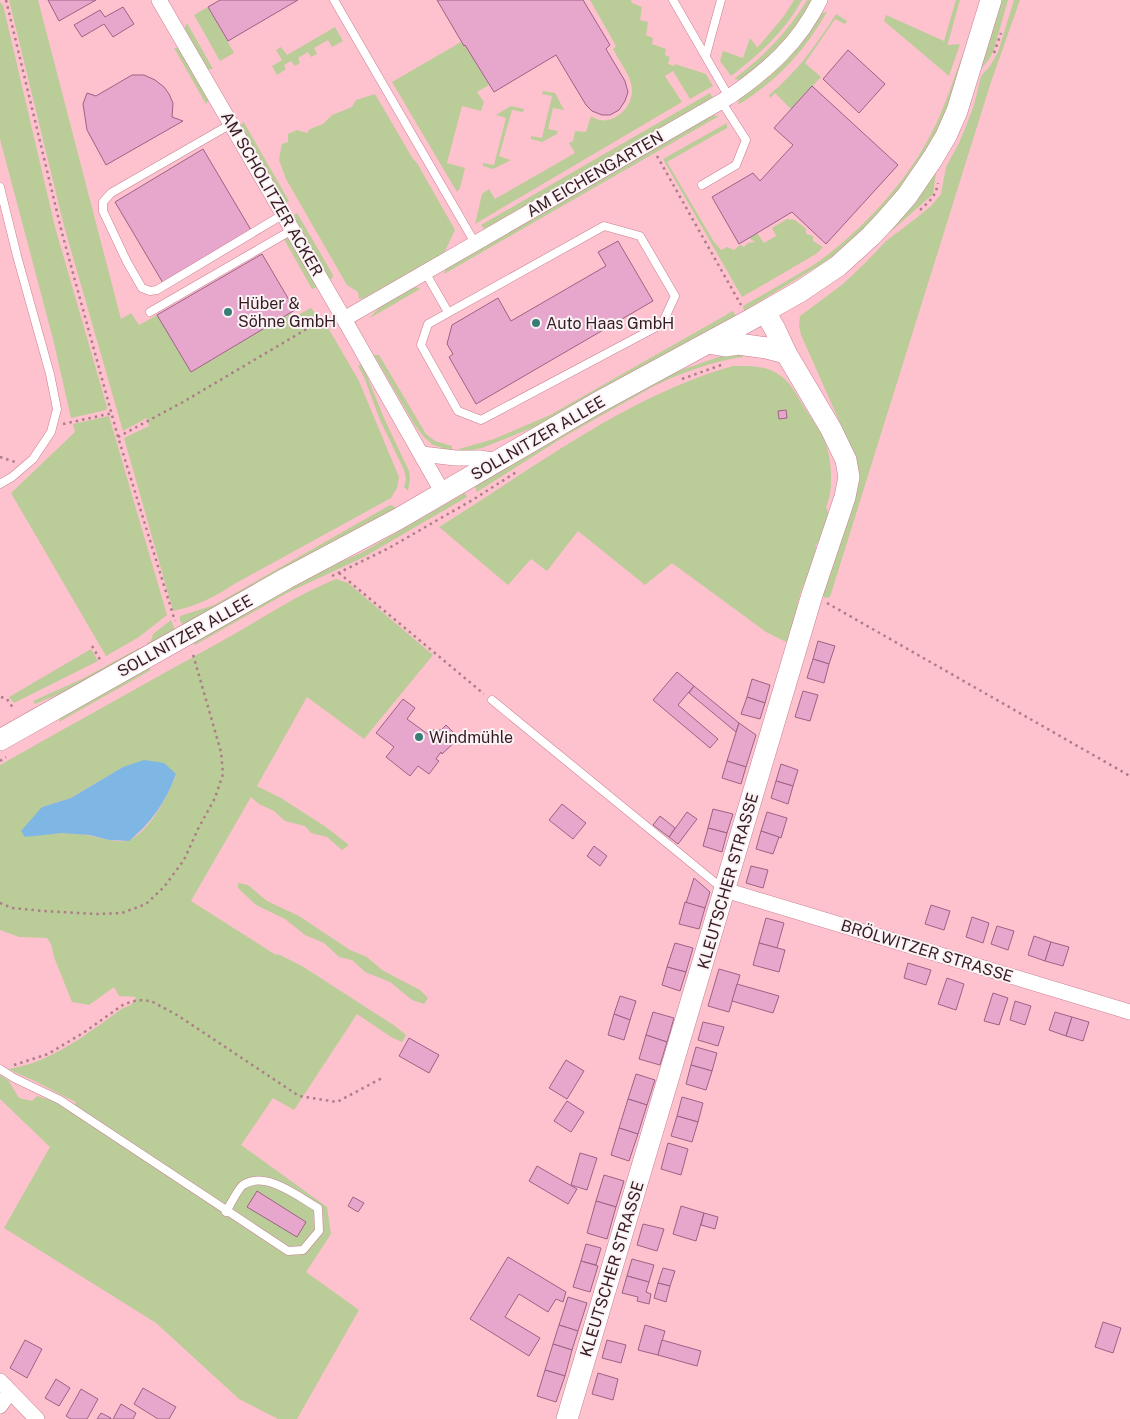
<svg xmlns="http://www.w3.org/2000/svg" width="1130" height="1419" viewBox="0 0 1130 1419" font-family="'Public Sans',sans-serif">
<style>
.green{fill:#bacd99;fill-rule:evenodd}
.water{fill:#7eb6e4}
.building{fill:#e7a6cb;stroke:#9d6285}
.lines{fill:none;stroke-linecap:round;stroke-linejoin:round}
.lane-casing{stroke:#c88192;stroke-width:9}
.street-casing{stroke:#c88192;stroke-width:16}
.secondary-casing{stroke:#c88192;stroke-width:22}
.path{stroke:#ad7d88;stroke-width:2.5;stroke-dasharray:2.5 4;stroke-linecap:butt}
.lane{stroke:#fff;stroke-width:8}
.street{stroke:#fff;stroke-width:15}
.secondary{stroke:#fff;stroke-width:21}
.poi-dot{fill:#387e74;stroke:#faf2f4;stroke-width:2}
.labels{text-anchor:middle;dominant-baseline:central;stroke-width:4;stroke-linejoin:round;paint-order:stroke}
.street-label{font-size:16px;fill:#361b22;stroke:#faf2f4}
.poi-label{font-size:16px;fill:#361b22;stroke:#faf2f4;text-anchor:start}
</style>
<rect width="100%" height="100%" fill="#fec1ce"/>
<g class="green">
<path d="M9 0H38L121 319 131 313 139 325 157 315 191 372 291 313 294 317 311 308 327 326 359 381 399 477 397 488 391 498 236 583C214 597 200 605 173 611L124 438 149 426 147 418 123 431 64 226Z"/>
<path d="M590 0H631L632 3 642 7 640 20 648 22 646 35 653 38 652 44 666 49 665 55 670 57 668 64 674 66 675 64 706 74 713 86 690 99 673 71 665 76 682 102 475 224 482 194 489 189 495 199 575 153 569 143 573 141 575 131 586 132 591 116C610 130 634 108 632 88 630 74 619 61 613 49L616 46Z"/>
<path d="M794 0H802C785 31 759 55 731 76L720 61 723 51 743 58 750 38 757 47H758L784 16Z"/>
<path d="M807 0H812C793 33 771 58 740 80L734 79C763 57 788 32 807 0Z"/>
<polygon points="956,0 960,0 948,43 948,45 960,44 949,76 884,21 886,15 944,41"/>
<polygon points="999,0 1008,0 994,49 990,58 977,74"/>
<polygon points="1014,0 1020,0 991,82 830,597 825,598 821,593 853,452 801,335 799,326 800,316 843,284 866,262 886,241 915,219 931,206 941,194 946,167 959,143 966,126 974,105 981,76 990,66 998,52"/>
<polygon points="0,2 3,5 55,227 107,407 106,410 71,418 53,339 0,139"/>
<polygon points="208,7 234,53 220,61 194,15"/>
<path d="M827 12C802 54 779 79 738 105L739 99C773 77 802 49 821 13Z"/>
<path d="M836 14 847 21 845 24 835 19 805 63 821 77 791 109 775 93 770 98 769 95C797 72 817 44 836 14Z"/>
<polygon points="187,23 213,69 208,69 184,29"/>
<polygon points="335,27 343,41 332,47 328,40 314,48 317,54 311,57 308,52 298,58 300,63 295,66 291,61 284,65 286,69 277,75 272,66 282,60 276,50 281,47 287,55"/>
<path d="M968 41 944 120 918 165 884 209 861 232 828 260 744 311 743 306C766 293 789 280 812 266 858 235 906 183 931 134 947 104 955 72 968 41Z"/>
<polygon points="461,42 464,46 465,45 489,85 477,92 484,102 481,111 462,106 447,163 465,168 460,188 457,192 392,82"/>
<polygon points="174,48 179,48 209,100 206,104"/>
<polygon points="543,91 555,93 564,110 553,108 548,129 558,131 557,134 542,142 531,139 531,136 542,138 552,96 542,94"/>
<polygon points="710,93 713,98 484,229 481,225"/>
<polygon points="375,94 413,159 417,163 455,230 444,253 364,298 359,299 358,292 347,285 286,179 279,160 282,144 288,142 288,134 297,130 307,133 310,129 323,124 332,115 352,107 356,100"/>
<polygon points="511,106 524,109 523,112 512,110 499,156 511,160 493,169 483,166 483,163 494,165 506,118 496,115"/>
<polygon points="712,115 719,116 444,274 446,268"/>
<polygon points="243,121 289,201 286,203 241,126"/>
<polygon points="727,123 727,128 667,162 714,242 721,250 727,247 734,250 740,245 744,247 748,243 755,242 749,238 757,233 764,243 776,236 772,228 787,219 795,220 806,229 806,234 813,236 813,241 823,247 816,254 742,297 663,159"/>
<polygon points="937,166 933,194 888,234"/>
<polygon points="297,213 333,275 332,279 329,279 293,216"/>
<polygon points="288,238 317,287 312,289 284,239"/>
<path d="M416 287 420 289 370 318C380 304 400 292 416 287Z"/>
<polygon points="733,311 736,316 542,424 482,448 458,453 459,449 494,439 550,415"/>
<path d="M742 352 743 357C713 361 681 373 654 386L567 435 477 492 475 487 565 431 664 376 730 353Z"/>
<polygon points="374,355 379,355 426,434 435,441 452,446 452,451 433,445 424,437 414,424"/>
<polygon points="362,364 384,418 409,471 410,479 408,491 404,487 406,479 404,470 380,420 364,377 358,366"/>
<path d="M733 366C750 366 767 365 781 376 791 383 798 397 804 407 811 418 819 428 824 440 832 456 834 492 826 507L830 518 825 534 816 545 815 561 810 576 803 585 798 601 792 643 784 641 766 632 672 563 645 585 578 531 547 571 531 559 508 585 439 527C533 469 626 396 733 366Z"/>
<polygon points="109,416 167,615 139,637 106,656 11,493 75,432 73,424"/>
<polygon points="465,493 467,497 364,557 287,593 195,645 192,642 315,573 361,553"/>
<polygon points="390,505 397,508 185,627 180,621 180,616 214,605"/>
<path d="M336 579 348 583 433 655 364 739 307 697 257 786 281 798 326 827 349 845 342 850 327 837 311 833 305 826 285 821 274 811 259 804 251 797 191 901 276 955 278 954 302 966 395 1026 406 1035 402 1042 391 1037 357 1014 294 1110 273 1098 241 1145 327 1207 331 1234 306 1272 359 1310 297 1419H278L239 1399 156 1323 4 1228 50 1147 0 1099V1075L8 1080 19 1098 32 1101 37 1096 58 1102 71 1111 76 1102C62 1096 49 1088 35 1081 26 1077 18 1074 9 1069 53 1062 89 1032 123 1008L131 1005 136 997 119 996 114 987 89 1005 72 1002 54 957 51 944 47 938 19 937 0 930V765C74 723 148 682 222 641 260 620 296 595 336 579ZM123 767 176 775C169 794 149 832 129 840 120 844 101 838 91 836 82 834 73 833 64 833 51 833 38 835 25 837L42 807 71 798Z"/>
<polygon points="171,620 176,632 149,648 147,643 151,641 153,634"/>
<polygon points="139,648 141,652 73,688 35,704 33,701 82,679"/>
<polygon points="91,649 98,661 14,703 9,697"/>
<polygon points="148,666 151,670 59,722 61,715"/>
<polygon points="238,883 248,885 267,901 299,916 350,950 367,957 382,970 420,990 428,998 424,1004 412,1000 390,982 365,972 352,960 339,957 324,943 305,935 285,919 256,905 238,888"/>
</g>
<path class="water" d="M144 760 164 763 176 774C166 802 151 823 129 841L109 840 89 835 62 833 25 837 21 831 42 807 71 798 123 767Z"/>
<g class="building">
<polygon points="48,0 96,0 59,21"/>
<polygon points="220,0 298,0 228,41 208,7"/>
<polygon points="437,0 583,0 610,45 606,49 625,81 628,92 625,101 619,110 610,115 602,115 592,111 586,105 556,55 494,92 465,45 464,46"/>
<polygon points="123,7 134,24 113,37 104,24 82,37 74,25 100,10 105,17"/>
<polygon points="848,50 885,84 859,113 823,79"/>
<polygon points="132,75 144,75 155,80 164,87 169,94 173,103 172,117 183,121 106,165 87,130 83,104 87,93 96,96"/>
<polygon points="812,86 898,165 826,244 792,212 739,244 712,197 753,173 760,181 793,145 774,128"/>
<polygon points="203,149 251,230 163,283 115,202"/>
<polygon points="618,241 653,301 476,404 449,357 453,354 447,344 452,325 498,298 511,321 606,266 598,252"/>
<polygon points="262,254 295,310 191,372 157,315"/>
<polygon points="786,410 787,418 779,419 778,411"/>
<polygon points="818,641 835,646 829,664 813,659"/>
<polygon points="813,659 829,664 824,683 807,678"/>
<polygon points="677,672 694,686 678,705 718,739 710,748 653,700"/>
<polygon points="752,679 770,685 765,703 747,697"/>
<polygon points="694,686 739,723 736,732 689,693"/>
<polygon points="803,691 818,695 810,721 795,717"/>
<polygon points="747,697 765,703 760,719 741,714"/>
<polygon points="403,699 415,708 407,719 429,735 433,730 441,730 446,725 459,738 442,754 441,752 436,759 439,761 429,774 418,766 410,776 386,757 394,747 376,733"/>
<polygon points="739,723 756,735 746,767 727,761"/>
<polygon points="727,761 746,767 741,784 722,778"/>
<polygon points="781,764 798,770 793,786 776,781"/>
<polygon points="776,781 793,786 788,804 771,798"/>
<polygon points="562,804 586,823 573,839 549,820"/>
<polygon points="713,809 733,814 727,833 708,828"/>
<polygon points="687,812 697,819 678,844 669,837"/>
<polygon points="767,812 787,818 781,838 761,831"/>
<polygon points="660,816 675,828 669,837 653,825"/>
<polygon points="708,828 727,833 722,852 703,846"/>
<polygon points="761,831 779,837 773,854 756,849"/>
<polygon points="594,846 607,856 600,866 587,856"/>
<polygon points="751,866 768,870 763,888 746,883"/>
<polygon points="694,878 710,892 705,908 686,903"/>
<polygon points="685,902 705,908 699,929 679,924"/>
<polygon points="931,905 950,911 944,930 925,924"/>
<polygon points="972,917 989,923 983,943 966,937"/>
<polygon points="766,918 784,923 777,948 759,943"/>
<polygon points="997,926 1014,931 1008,950 991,944"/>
<polygon points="1034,936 1051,942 1045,961 1028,955"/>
<polygon points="1051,942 1069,947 1063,966 1045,961"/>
<polygon points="675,943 693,948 686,972 667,967"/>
<polygon points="759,943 785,950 779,972 753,965"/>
<polygon points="908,963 931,970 926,985 904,978"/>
<polygon points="667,967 686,972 680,991 662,985"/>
<polygon points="719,969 740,975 729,1012 708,1006"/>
<polygon points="947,978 964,984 956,1010 938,1004"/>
<polygon points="737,984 779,996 773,1013 732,1001"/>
<polygon points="993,993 1008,998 999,1025 984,1021"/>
<polygon points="620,996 636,1001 630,1020 614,1014"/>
<polygon points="1015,1001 1031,1006 1025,1025 1010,1020"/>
<polygon points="653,1012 674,1018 667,1042 646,1035"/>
<polygon points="1055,1012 1072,1017 1066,1036 1049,1030"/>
<polygon points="614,1014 630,1020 624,1040 608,1035"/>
<polygon points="1072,1017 1089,1022 1083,1041 1066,1036"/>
<polygon points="703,1022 724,1027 718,1046 698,1040"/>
<polygon points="646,1035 667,1042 660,1065 639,1059"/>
<polygon points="409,1038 439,1055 429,1073 399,1056"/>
<polygon points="696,1047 717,1053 712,1071 691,1065"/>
<polygon points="566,1060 584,1071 567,1099 549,1088"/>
<polygon points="691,1065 712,1071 706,1090 686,1084"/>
<polygon points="636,1074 655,1080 647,1105 628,1099"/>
<polygon points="682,1097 703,1103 698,1122 677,1116"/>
<polygon points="628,1099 647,1105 638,1134 619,1128"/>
<polygon points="567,1101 584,1112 571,1132 554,1121"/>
<polygon points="677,1116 698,1122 692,1142 671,1136"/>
<polygon points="619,1128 638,1134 629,1161 611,1155"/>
<polygon points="668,1143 688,1149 681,1175 661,1169"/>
<polygon points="580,1153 597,1158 587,1190 571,1185"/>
<polygon points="537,1166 577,1189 568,1204 529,1181"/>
<polygon points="604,1175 624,1181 616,1207 596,1201"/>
<polygon points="257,1191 306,1222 297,1237 247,1207"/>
<polygon points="353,1197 364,1203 358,1212 348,1206"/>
<polygon points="596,1201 616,1207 607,1239 587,1233"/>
<polygon points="681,1206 704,1213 696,1241 673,1234"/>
<polygon points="704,1213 718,1217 715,1229 701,1225"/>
<polygon points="643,1224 664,1229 657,1251 637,1245"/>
<polygon points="586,1244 601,1248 596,1265 581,1261"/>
<polygon points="508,1257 566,1292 563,1302 556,1299 548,1312 519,1294 505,1317 540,1338 529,1356 470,1319"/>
<polygon points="632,1259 654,1265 649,1282 627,1276"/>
<polygon points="581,1261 598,1266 590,1292 573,1287"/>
<polygon points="663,1268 675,1271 670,1286 658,1283"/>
<polygon points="627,1276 649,1282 646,1292 651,1294 649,1304 637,1301 638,1297 622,1293"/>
<polygon points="658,1283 670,1286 666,1302 654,1298"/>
<polygon points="568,1297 587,1303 578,1331 559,1325"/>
<polygon points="1103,1322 1121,1328 1113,1353 1095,1347"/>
<polygon points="559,1325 578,1331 572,1350 553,1344"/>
<polygon points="645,1325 665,1331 658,1355 638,1350"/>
<polygon points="25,1340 42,1349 27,1378 10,1368"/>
<polygon points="607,1340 626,1345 621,1363 602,1358"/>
<polygon points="662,1340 701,1351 697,1366 658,1355"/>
<polygon points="553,1344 572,1350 565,1376 545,1370"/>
<polygon points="545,1370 565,1376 556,1402 537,1396"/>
<polygon points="598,1373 618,1379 613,1400 592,1394"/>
<polygon points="56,1379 70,1388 59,1406 45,1398"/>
<polygon points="143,1388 176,1407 169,1419 158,1419 134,1404"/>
<polygon points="81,1389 98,1399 87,1419 71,1419 66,1416"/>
<polygon points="121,1404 136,1413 133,1419 113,1419"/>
<polygon points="101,1413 111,1418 111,1419 97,1419"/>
</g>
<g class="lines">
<g class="lane-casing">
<g id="lane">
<polyline points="334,0 475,243"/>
<polyline points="673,0 729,97"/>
<polyline points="706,55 721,0"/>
<polyline points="231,124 111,193 103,202 103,211 127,262 142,288 150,291 157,290 284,214"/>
<polyline points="702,185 736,165 746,140 721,101"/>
<polyline points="0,187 17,256 50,374 57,409 51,432 33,459 12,477 0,484"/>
<polygon points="604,226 640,236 675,296 662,324 481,420 458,411 421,345 428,324"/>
<polyline points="425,272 448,312"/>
<polyline points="150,312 292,230"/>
<polyline points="492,700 723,889"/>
<path d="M0 1069 14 1078 60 1100 288 1251 303 1250 319 1231 318 1208C299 1197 265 1170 243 1185 238 1189 230 1205 226 1212"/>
</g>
</g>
<g class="street-casing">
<g id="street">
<polyline points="159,0 344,319 443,493"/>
<path d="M344 319 729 97C768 70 799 43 820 0"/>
<polyline points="422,454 455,458 480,458 497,461"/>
<polyline points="725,890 1130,1012"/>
<polyline points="0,1381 37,1419"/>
<polyline points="0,1406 10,1392"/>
</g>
</g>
<g class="secondary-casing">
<g id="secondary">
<polyline points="708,343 725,346 738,344 767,348 786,353"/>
<polyline points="0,740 287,578 398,519 597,403 750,320 801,291 838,266 871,236 886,220 907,196 933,158 946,136 957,111 991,0"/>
<polyline points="567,1419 812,595 845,497 849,477 846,460 831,429 786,353 775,329 765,312"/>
</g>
</g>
<g class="path">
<polyline points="6,0 62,233 118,437 175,621"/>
<polyline points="994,53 1001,33"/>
<polyline points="657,156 741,305"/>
<path d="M920 210C929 202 936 196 938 183"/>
<polyline points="682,379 724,364"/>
<polyline points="63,424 113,413"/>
<polyline points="118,437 183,402 327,317"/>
<polyline points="0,457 15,462"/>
<polyline points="339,573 484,694"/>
<polyline points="332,576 389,548 474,499 518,471"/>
<polyline points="827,603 1130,776"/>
<polyline points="92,646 102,663"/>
<polyline points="1,697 7,699 13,708"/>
<polyline points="0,761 6,757"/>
<polyline points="0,903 12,908 43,911 96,914 122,913 146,904 164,887 184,860 198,829 215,798 223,774 221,752 192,651"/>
<polyline points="14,1065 48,1054 83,1033 124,1004 138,1000 151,1001 177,1015 299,1096 337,1102 382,1078"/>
</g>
<use href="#lane" class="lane"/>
<use href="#street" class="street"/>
<use href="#secondary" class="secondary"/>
</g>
<g class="poi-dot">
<circle cx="228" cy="312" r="5"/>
<circle cx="536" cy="323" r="5"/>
<circle cx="419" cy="737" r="5"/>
</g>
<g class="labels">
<g class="street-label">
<text transform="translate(595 174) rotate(-30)">AM EICHENGARTEN</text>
<text transform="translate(272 194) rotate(60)">AM SCHOLITZER ACKER</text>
<text transform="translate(538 438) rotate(-30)">SOLLNITZER ALLEE</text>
<text transform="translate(185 636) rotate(-29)">SOLLNITZER ALLEE</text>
<text transform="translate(728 881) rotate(-74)">KLEUTSCHER STRASSE</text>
<text transform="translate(927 951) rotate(17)">BRÖLWITZER STRASSE</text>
<text transform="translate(612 1269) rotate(-73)">KLEUTSCHER STRASSE</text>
</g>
<g class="poi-label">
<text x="238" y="303">Hüber &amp;<tspan x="238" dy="18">Söhne GmbH</tspan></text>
<text x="546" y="323">Auto Haas GmbH</text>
<text x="429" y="737">Windmühle</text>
</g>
</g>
</svg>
